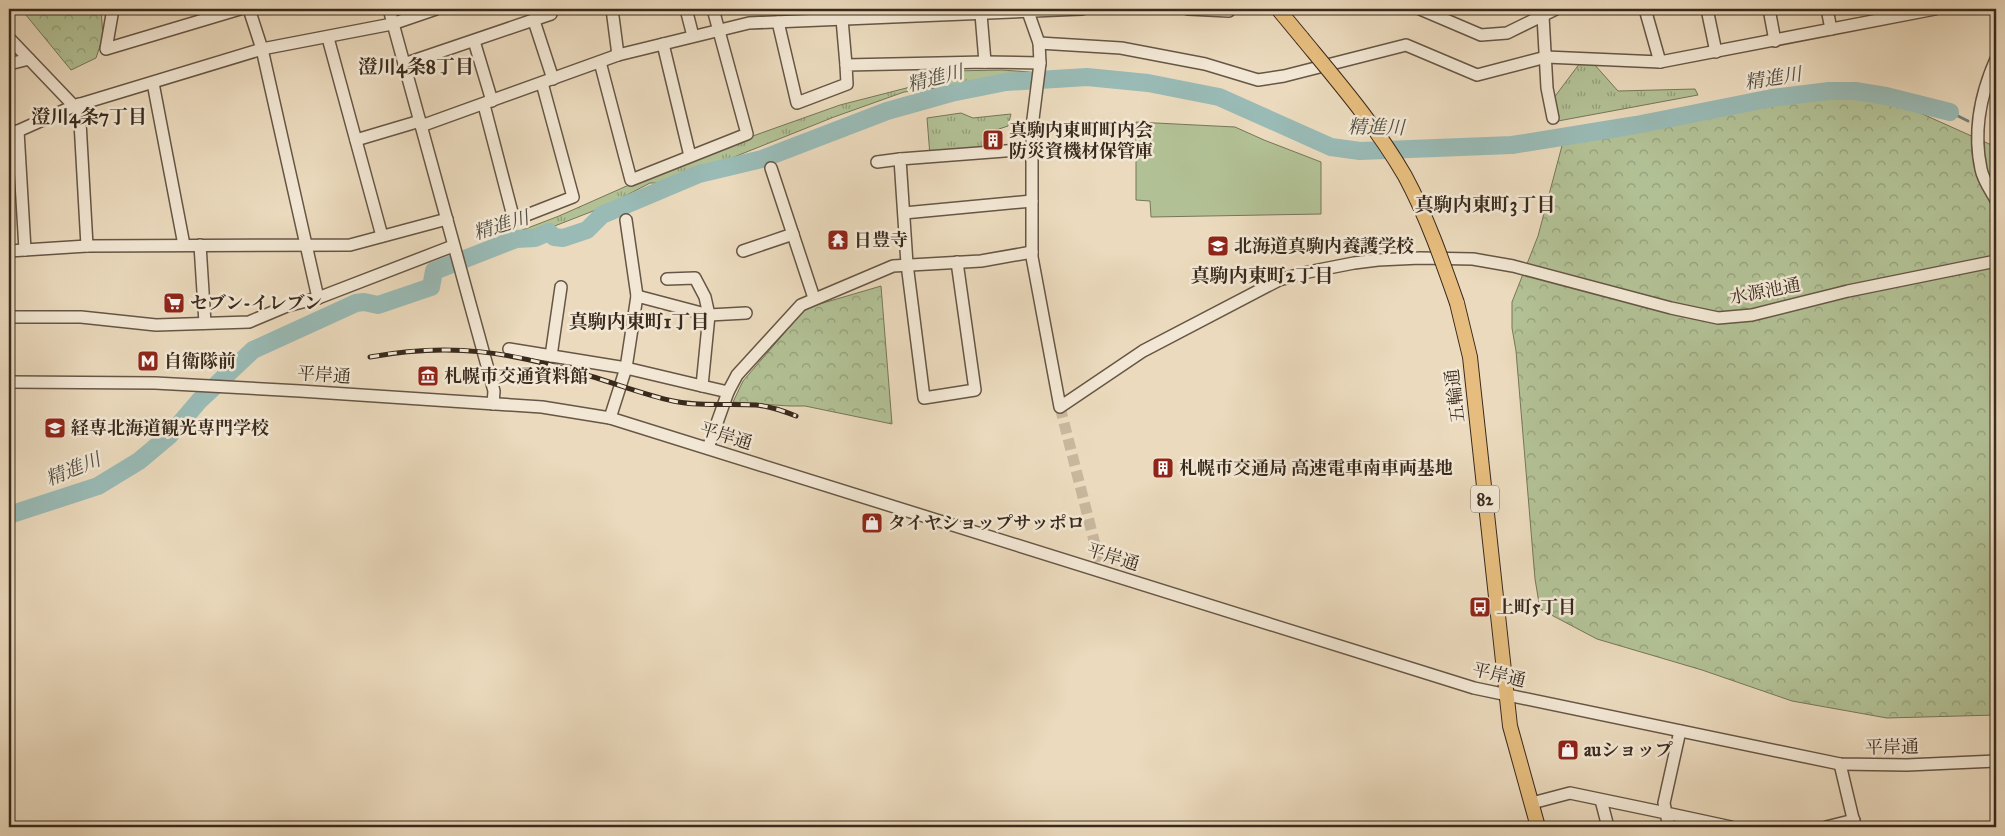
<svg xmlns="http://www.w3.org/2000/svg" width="2005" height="836" viewBox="0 0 2005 836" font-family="'IM FELL Great Primer','Noto Serif JP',serif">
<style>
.grass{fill:#b2c195;stroke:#767659}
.forest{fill:url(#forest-crowns);stroke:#767659}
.park{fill:url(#park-tufts);stroke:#767659}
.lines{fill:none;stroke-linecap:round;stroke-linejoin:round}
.stream{stroke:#738078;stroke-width:3}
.river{stroke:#99bab5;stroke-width:18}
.minor-tunnel{stroke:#c7b79d;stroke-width:11;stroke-dasharray:11 5.5;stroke-linecap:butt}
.minor-casing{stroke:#665645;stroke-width:14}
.major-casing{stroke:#392a1d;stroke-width:16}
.minor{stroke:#f2e7d4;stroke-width:11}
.major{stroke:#e6bd7e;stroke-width:14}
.rail-casing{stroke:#392a1d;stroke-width:5}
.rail{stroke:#f2e7d4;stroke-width:3;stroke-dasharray:9;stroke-linecap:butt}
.major-bridge-casing{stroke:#392a1d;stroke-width:16;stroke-linecap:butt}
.major-bridge{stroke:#e6bd7e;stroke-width:14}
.labels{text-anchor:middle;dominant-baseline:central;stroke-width:5;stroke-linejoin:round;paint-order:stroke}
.shield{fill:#f2e7d4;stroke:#706354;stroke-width:1}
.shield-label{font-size:16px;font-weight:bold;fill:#392a1d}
.poi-label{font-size:18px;font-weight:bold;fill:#392a1d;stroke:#f2e7d4;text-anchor:start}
.street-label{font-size:18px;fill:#392a1d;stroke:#f2e7d4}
.neighbourhood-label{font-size:19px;font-weight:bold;fill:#392a1d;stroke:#f2e7d4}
.water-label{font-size:19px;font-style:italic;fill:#514e43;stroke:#f2e7d4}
</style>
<defs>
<pattern id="forest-crowns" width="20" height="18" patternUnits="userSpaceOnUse" patternTransform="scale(1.25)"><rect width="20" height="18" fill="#b2c195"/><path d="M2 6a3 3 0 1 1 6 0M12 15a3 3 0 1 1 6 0" fill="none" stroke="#929d79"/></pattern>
<pattern id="park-tufts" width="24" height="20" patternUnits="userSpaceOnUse" patternTransform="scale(1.25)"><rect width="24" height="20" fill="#b2c195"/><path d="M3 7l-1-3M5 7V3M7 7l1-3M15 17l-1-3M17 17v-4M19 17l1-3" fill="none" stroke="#929d79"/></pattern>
</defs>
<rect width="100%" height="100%" fill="#ebdabd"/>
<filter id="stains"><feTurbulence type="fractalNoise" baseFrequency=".004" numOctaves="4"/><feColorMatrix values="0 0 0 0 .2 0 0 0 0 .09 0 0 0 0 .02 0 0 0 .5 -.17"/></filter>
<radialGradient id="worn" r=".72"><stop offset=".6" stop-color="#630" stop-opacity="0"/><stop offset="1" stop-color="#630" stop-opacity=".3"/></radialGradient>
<polygon class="grass" points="1136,122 1235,127 1264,140 1321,162 1321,214 1151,217 1150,201 1136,200"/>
<g class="forest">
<polygon points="21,9 101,9 103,37 96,58 71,70"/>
<polygon points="1853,96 1898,103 1996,147 1996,715 1887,718 1792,701 1702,670 1597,639 1540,609 1535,579 1516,351 1512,328 1512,302 1538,236 1563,142 1778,101"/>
<polygon points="881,286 892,424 805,406 789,406 733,402 743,381 806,308"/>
</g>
<g class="park">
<polygon points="1580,63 1594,64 1618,91 1695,89 1698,95 1558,121 1553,99"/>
<polygon points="1002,70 1030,72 1029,77 904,92 834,117 669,183 650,183 606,206 462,262 460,254 559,216 665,169 750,137 840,105 922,84 923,76 951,71"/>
<polygon points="961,113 973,118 1011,114 1008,126 990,132 992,151 930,156 927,118"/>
</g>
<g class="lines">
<polyline class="stream" points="1950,112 1968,121"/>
<polyline class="river" points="9,515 98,486 139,461 170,435 199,401 253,350 356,303 364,302 378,305 431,287 434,271 516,239 535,238 549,232 554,237 563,238 587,230 602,215 699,174 762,159 887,111 951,93 1006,82 1087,77 1148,83 1219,97 1331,147 1360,151 1512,145 1636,125 1772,98 1829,91 1855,91 1886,96 1950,112"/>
<polyline class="minor-tunnel" points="1060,407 1102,572"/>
<g class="minor-casing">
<g id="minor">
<polyline points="113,9 106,49 240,9"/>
<polyline points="249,9 262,49 318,298 453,246"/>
<polyline points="389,9 494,391 493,404"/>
<polyline points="612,9 618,55"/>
<polyline points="686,9 693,36"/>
<polyline points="1027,9 1039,43 1040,63 1032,127 1032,257 1060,407 1143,351 1279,280 1308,272 1354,263 1378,260 1420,258 1473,259 1513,266 1671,308 1718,318 1752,315 1848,291 1996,261"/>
<polyline points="1188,9 1229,11"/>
<polyline points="1420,9 1481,35 1507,33 1556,9"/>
<polyline points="1645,9 1660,62"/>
<polyline points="1707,9 1716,52"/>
<polyline points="1769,9 1775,41"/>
<polyline points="1827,9 1831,29"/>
<polyline points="981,14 985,62"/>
<polyline points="1543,16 1547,88 1553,118"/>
<polyline points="842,19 846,65"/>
<polyline points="534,21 553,79"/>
<polyline points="778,22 797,103 847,84 846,65 985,62 1040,63"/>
<polyline points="9,38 74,106"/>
<polyline points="328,38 382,236"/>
<polyline points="474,41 492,101"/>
<polyline points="1039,43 1121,48 1205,64 1258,80 1284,76 1406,45 1477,75 1546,57 1660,62 1935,9"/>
<polyline points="663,44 690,156"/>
<path d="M1996 59C1981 93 1973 132 1981 169 1983 180 1991 191 1996 200"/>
<polyline points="600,62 631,180 747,134 713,9"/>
<polyline points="9,64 29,59"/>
<polyline points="404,64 551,14"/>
<polyline points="153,83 184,245"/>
<polyline points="79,104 87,246"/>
<polyline points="484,105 514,220 573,197 542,83"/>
<polyline points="421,126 618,55 749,23 1082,9"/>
<polyline points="18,131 25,250"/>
<polyline points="9,135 74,106 262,49 392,24 436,9"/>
<polyline points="356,140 420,121"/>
<polyline points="877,162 900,159"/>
<polyline points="771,168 814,298"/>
<polyline points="904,213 1032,201"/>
<polyline points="626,220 637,296"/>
<polyline points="200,245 205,323"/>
<polyline points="9,251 87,246 350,245 447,219"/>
<polyline points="743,251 793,234"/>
<polyline points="957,262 975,390 924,398 907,264 900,159 1032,149"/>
<polyline points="667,279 695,278 705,297 709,315 702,386 728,392"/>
<polyline points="9,317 81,317 156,325 249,322 287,306 318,298"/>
<polyline points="509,349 626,368 702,386"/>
<polyline points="551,356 561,287"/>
<polyline points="9,382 155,383 300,391 542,407 610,418 1474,688 1840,764 1907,765 1996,761"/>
<polyline points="610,418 626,368 637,296 709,315 746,313"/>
<polyline points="708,448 728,392 737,375 801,305 893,266 981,261 1032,252"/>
<polyline points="1680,731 1664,803 1666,813 1731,827"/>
<polyline points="1840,764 1855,827"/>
<polyline points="1601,800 1608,827"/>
<polyline points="1532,803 1570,793 1666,813 1669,827"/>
<polyline points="1826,827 1854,820"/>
</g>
</g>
<g class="major-casing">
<g id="major">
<polyline points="1278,9 1302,38"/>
<polyline points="1457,303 1470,357 1510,726 1538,827"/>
</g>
</g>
<use href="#minor" class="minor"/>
<use href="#major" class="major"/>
<g class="rail-casing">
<path id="rail" d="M370 357C452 342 511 352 590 376 617 384 645 395 673 401 700 407 728 403 756 405 770 406 783 411 796 416"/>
</g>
<use href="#rail" class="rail"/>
<g class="major-bridge-casing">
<path id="major-bridge" d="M1302 38C1339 83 1376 126 1405 176 1427 217 1442 260 1457 303"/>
</g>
<use href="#major-bridge" class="major-bridge"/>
</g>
<defs>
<g id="building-square" transform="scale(1.125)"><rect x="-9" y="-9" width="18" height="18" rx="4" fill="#8f2418" stroke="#f2e7d4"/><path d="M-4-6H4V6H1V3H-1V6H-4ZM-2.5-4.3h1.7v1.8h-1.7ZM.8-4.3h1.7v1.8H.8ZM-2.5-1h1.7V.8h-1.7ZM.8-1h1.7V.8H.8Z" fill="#fff"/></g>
<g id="temple-square" transform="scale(1.125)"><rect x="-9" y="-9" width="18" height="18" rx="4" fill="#8f2418" stroke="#f2e7d4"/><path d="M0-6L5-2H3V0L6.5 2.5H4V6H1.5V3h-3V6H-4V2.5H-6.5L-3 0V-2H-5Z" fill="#fff"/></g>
<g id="school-square" transform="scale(1.125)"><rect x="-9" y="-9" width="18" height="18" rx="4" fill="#8f2418" stroke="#f2e7d4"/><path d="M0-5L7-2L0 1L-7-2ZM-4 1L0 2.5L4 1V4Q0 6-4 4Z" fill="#fff"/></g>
<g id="supermarket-square" transform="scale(1.125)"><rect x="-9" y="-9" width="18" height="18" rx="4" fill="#8f2418" stroke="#f2e7d4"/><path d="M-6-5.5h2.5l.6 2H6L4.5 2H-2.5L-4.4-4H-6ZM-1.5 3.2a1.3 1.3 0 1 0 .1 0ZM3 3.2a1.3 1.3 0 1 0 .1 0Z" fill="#fff"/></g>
<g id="metro-square" transform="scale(1.125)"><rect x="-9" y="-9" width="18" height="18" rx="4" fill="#8f2418" stroke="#f2e7d4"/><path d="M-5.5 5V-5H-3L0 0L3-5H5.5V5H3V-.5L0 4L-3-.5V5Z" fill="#fff"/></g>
<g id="museum-square" transform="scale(1.125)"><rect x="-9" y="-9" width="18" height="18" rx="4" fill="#8f2418" stroke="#f2e7d4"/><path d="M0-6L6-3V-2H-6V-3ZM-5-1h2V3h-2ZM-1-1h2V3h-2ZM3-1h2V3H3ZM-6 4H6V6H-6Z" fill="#fff"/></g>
<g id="university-square" transform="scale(1.125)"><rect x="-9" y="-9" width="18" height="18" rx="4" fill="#8f2418" stroke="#f2e7d4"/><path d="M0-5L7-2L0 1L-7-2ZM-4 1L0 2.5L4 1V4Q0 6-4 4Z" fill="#fff"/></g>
<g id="shop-square" transform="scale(1.125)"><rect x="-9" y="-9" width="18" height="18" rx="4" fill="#8f2418" stroke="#f2e7d4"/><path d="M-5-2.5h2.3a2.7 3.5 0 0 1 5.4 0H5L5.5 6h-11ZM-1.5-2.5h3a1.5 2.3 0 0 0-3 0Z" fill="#fff"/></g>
<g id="bus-square" transform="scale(1.125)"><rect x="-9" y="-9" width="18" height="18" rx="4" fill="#8f2418" stroke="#f2e7d4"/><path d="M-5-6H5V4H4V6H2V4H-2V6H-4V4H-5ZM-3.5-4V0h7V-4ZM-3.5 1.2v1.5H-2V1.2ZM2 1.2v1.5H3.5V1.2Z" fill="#fff"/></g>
</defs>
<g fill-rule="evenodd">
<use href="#building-square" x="993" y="140"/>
<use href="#temple-square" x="838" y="240"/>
<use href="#school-square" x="1218" y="246"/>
<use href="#supermarket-square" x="174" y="303"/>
<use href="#metro-square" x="148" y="361"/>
<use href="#museum-square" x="428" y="376"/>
<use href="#university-square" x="55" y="428"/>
<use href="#building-square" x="1163" y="468"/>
<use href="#shop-square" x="872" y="523"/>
<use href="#bus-square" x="1480" y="607"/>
<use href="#shop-square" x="1568" y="750"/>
</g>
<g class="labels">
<rect class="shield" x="1471" y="485.5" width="28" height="27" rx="4"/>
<g class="shield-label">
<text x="1485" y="499">82</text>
</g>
<g class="poi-label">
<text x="1009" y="130">真駒内東町町内会<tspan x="1009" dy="21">防災資機材保管庫</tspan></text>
<text x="854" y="240">日豊寺</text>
<text x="1234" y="246">北海道真駒内養護学校</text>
<text x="190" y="303">セブン-イレブン</text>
<text x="164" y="361">自衛隊前</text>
<text x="444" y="376">札幌市交通資料館</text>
<text x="71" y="428">経専北海道観光専門学校</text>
<text x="1179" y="468">札幌市交通局 高速電車南車両基地</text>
<text x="888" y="523">タイヤショップサッポロ</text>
<text x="1496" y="607">上町5丁目</text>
<text x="1584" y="750">auショップ</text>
</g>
<g class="street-label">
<text transform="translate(1765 291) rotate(-11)">水源池通</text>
<text transform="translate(324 375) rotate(4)">平岸通</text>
<text transform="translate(1455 396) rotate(-97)">五輪通</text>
<text transform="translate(726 436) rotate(17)">平岸通</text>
<text transform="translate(1113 557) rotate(17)">平岸通</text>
<text transform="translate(1499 675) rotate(13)">平岸通</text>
<text transform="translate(1892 747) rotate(-1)">平岸通</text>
</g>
<g class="neighbourhood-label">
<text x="416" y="66">澄川4条8丁目</text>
<text x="89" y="116">澄川4条7丁目</text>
<text x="1485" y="204">真駒内東町3丁目</text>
<text x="1262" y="275">真駒内東町2丁目</text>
<text x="639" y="321">真駒内東町1丁目</text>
</g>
<g class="water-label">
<text transform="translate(935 78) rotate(-14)">精進川</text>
<text transform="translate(1773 78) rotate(-9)">精進川</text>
<text transform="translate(1376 127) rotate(1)">精進川</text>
<text transform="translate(501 225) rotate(-17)">精進川</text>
<text transform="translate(73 469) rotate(-22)">精進川</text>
</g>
</g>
<rect width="2005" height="836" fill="none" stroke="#ebdabd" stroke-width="30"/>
<rect x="10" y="10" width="1985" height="816" fill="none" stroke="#392a1d" stroke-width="2.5"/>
<rect x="15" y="15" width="1975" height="806" fill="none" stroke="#392a1d"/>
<rect width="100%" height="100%" filter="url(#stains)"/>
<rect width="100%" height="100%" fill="url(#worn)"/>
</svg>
